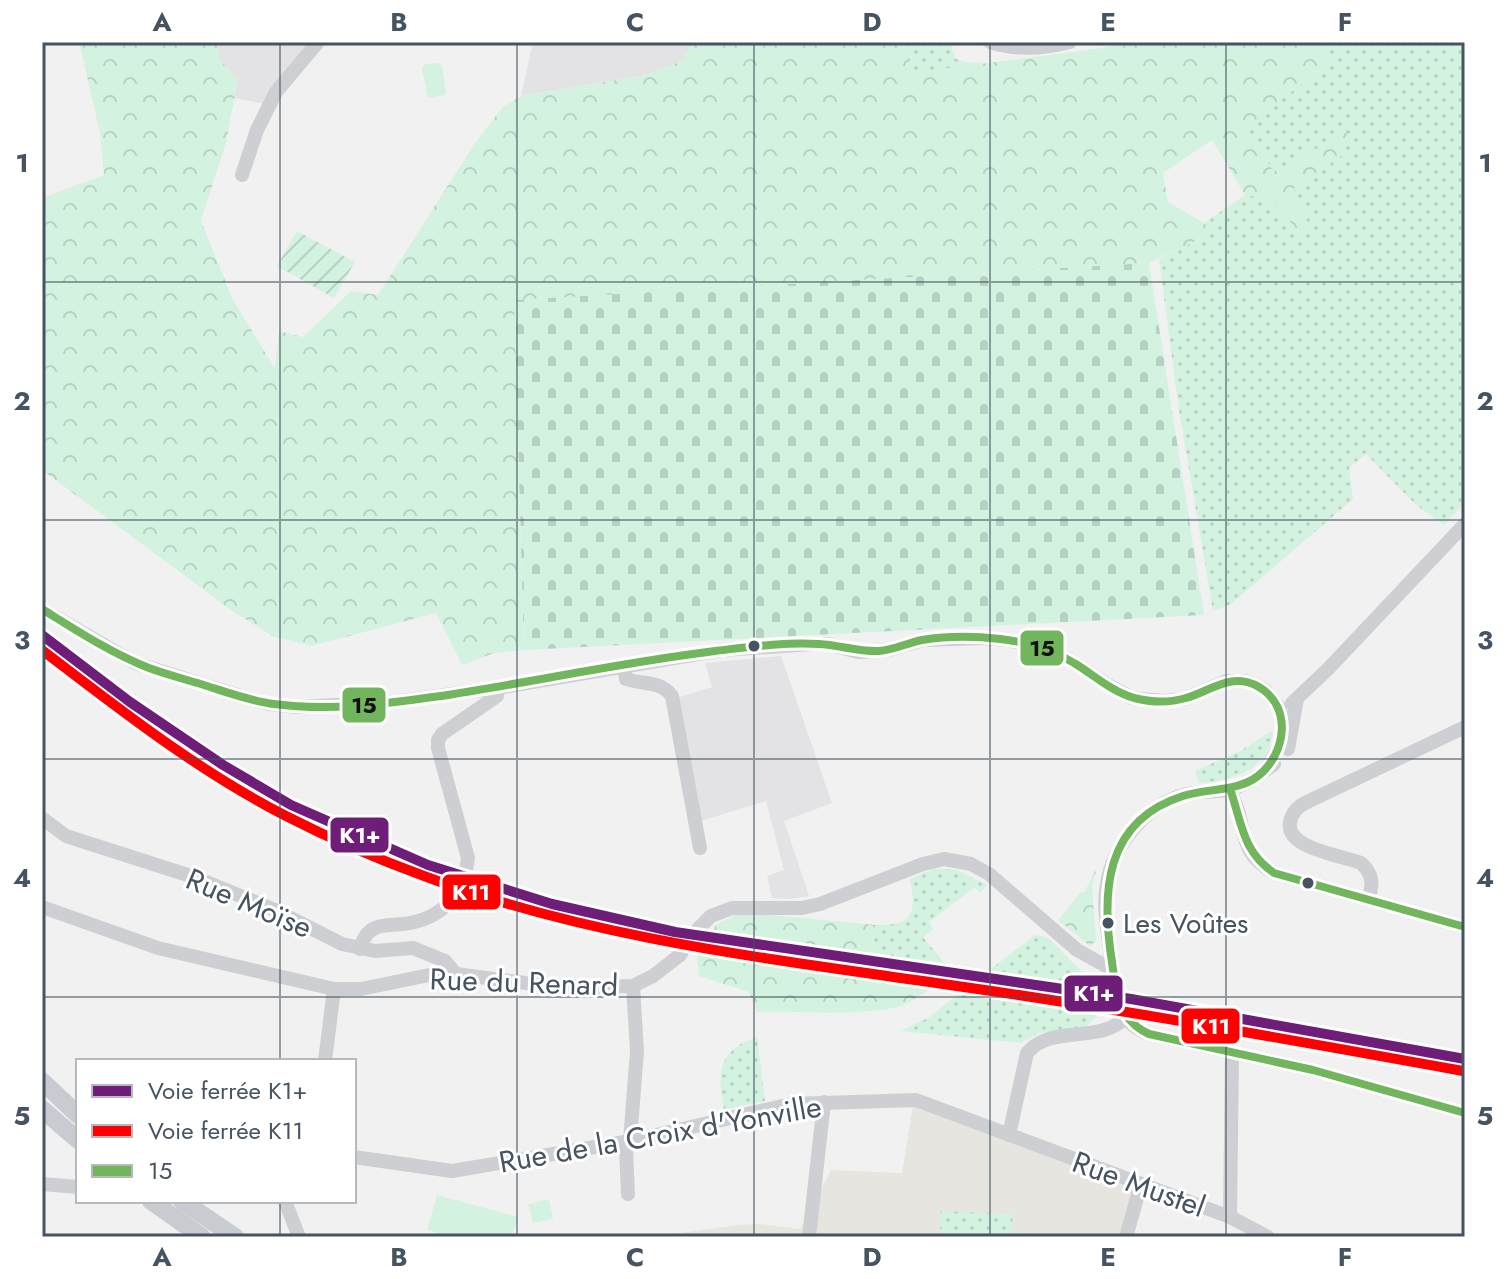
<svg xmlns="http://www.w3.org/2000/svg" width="1507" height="1279" viewBox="0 0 1507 1279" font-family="Jost,sans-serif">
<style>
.commercial{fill:#e7e5df}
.education{fill:#e3e2e4}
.grass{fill:url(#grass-dots)}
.forest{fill:url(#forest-crowns)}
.cemetery{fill:url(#cemetery-stones)}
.park{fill:#d3f3e0}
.garden{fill:url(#garden-furrows)}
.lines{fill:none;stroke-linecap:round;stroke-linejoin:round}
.minor{stroke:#cdcfd2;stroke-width:14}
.major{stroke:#c8ccd0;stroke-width:18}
.bus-1-casing{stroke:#fff;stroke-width:14}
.bus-1{stroke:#71b55c;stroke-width:8}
.rail-1-casing{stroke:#fff;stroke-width:16}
.rail-2-casing{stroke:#fff;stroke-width:16}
.rail-1{stroke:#6e1e78;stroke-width:10}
.rail-2{stroke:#f00;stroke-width:10}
.grid{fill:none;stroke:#465360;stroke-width:2;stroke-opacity:0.55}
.bus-dot{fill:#465360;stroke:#fff;stroke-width:3}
.labels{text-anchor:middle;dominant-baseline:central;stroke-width:6;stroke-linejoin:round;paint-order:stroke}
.bus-label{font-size:28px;fill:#465360;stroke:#fff;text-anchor:start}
.street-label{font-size:30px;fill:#465360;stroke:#fff}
.line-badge{stroke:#fff;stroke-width:3}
.badge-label{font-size:22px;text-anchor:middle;font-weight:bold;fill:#fff}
.pale-badge-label{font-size:22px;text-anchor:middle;font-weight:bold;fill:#111}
.neatline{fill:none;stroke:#465360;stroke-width:3}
.grid-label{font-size:26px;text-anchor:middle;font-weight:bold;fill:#465360}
</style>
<defs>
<pattern id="grass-dots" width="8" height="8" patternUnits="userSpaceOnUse" patternTransform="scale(2)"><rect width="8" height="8" fill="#d3f3e0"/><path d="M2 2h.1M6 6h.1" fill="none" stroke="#b6d2c3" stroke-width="1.8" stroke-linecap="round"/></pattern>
<pattern id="forest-crowns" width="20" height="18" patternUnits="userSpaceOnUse" patternTransform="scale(2)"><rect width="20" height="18" fill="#d3f3e0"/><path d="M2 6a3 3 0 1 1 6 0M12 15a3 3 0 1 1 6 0" fill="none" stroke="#b6d2c3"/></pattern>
<pattern id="cemetery-stones" width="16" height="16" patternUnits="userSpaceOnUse" patternTransform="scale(2)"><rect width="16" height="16" fill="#d3f3e0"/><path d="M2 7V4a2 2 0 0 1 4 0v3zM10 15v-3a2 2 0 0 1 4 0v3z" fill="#b6d2c3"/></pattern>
<pattern id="garden-furrows" width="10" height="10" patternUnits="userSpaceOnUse" patternTransform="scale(2)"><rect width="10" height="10" fill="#d3f3e0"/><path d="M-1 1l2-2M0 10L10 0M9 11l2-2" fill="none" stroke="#b6d2c3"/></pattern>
</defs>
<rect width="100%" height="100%" fill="#f2f1f1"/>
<polygon class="commercial" points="913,1105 1138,1182 1133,1237 650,1237 739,1225 760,1224 800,1229 831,1170 902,1173"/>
<g class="education">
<polygon points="217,42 327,42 272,105 234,98 238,80 219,59"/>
<polygon points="533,42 694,42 680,62 641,76 521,96"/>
<polygon points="781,656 832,803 784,821 809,896 790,899 772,898 767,876 784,870 766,801 701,821 676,698 712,687 705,663"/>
</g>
<g class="grass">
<path d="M902 42H958L951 48 956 59C966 62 976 64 988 63L912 74Z"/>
<polygon points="1320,42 1465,42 1465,503 1444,525 1415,504 1366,454 1349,468 1353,499 1231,604 1213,611 1179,410 1159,259 1211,233 1204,223 1245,195 1268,198 1302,235 1294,188 1342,155 1346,133 1274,172 1244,128 1330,62"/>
<path d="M1271 731 1273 732C1269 770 1232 781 1199 783L1195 771 1242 750Z"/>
<path d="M936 868 957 870 987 885 980 893 975 887 929 922 933 929 923 937 949 969 873 956 875 925C913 926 917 914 910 879Z"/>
<polygon points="1035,935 1047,937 1099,989 987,972"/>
<polygon points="966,988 1105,1008 1084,1029 1039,1033 1021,1043 900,1031 928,1018"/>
<path d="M757 1037 765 1101 724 1110C717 1074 717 1050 757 1037Z"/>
<polygon points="941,1211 1013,1214 1012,1237 940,1237"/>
</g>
<g class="forest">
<polygon points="79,42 217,42 219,59 238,80 226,143 201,220 232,298 275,369 279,331 303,337 351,291 378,295 475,143 502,108 521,96 641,76 680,62 694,42 902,42 912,73 1102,48 1119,42 1320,42 1330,62 1245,128 1274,172 1347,132 1342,155 1294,188 1310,229 1302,235 1268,198 1245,195 1212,140 1163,173 1168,202 1204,223 1212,233 1149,263 620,294 517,415 524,650 494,653 462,665 436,613 311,646 272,636 231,610 42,470 42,198 104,175 100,133"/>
<polygon points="1097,867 1092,887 1096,941 1090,946 1058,920 1080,893 1085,891"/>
<polygon points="741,912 875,925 873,956 712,931 717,924"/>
<path d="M696 947 937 984C923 993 909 1005 893 1008 856 1016 796 1011 757 1012L749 992 699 976Z"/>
</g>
<polygon class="cemetery" points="1149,263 1204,615 524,650 514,300"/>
<g class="park">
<polygon points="438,63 442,65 446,92 445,95 430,98 427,96 422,68 425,64"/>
<polygon points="437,1195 518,1217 512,1237 450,1237 427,1230"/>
<polygon points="549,1199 553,1219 533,1223 528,1204"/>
</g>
<polygon class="garden" points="297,231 355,262 334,298 277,266"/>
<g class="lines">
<g class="minor">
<path d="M990 42C1017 51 1043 49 1070 42"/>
<polyline points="242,175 257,130 276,92 318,42"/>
<polyline points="42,609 135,663 243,697 269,704 297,707 394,702 497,688 722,650 813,644 828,644 858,652 877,651 889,650 923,640 982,638 1008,640 1047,650 1068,659 1108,685 1132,698 1163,701 1184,699 1227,681 1245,681 1256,685 1265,690 1280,708 1283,723 1281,743 1266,769"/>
<path d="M624 666 626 679C643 685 660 680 672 696L700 848"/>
<polyline points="1292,703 1328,669 1465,524"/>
<polyline points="1288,749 1297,699"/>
<path d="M1274 764C1259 775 1245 787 1226 790 1212 792 1197 791 1183 795 1145 807 1113 845 1107 884 1102 909 1109 939 1112 964 1115 994 1117 1023 1149 1034L1313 1070 1465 1113"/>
<path d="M1230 789C1233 798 1237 806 1239 814 1246 844 1246 856 1274 873L1465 927"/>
<polyline points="42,818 66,836 194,877 275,910 342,944 375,951 413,948 445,961 456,974"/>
<path d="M1368 900C1373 885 1374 875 1361 863 1342 855 1285 849 1290 822 1292 813 1297 807 1305 803L1465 727"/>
<polyline points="42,907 158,948 334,989 361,989 434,974 456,974 533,984 590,987 633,986 653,976 680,955 689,938 711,916 732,908 802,908 820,904 923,864 944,859 971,864 989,874 1077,950 1113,970"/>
<path d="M360 949C363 940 365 934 373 929 381 924 395 925 404 924 442 919 464 895 468 858L438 748V740L442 734 497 696V688"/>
<polyline points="325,1061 334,989"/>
<path d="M1009 1135 1027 1053C1051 1024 1098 1044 1124 1019"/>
<polyline points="354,1157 452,1171 630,1141 791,1104 916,1100 1230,1217 1268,1237"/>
<polyline points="42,1184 78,1187"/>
<polyline points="628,1194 626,1149 630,1141 637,1051 633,986"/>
<polyline points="285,1201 299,1237"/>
<polyline points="1230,1217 1232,1053"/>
<polyline points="809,1237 824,1102"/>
<polyline points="1126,1237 1141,1184"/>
</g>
<g class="major">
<polyline points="42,1081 78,1115"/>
<polyline points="42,1109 78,1140"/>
<polyline points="151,1201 202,1237"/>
<polyline points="182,1201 235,1237"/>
</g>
<g class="bus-1-casing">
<g id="bus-1">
<path d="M42 609C76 630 111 653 149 668 168 675 188 680 207 686 229 693 251 701 274 704 332 712 391 703 448 695 537 681 625 662 715 651 749 647 784 642 819 644 839 645 859 652 879 651 894 650 907 643 922 640 947 636 974 636 1000 639 1026 642 1052 649 1074 663 1094 675 1111 691 1134 698 1150 702 1169 703 1186 698 1211 691 1232 671 1259 687 1293 707 1286 754 1258 776 1237 792 1208 788 1183 796 1104 821 1101 893 1112 962 1116 992 1118 1020 1149 1034L1313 1070 1465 1113"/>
<path d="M1230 789C1242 823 1242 851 1274 873L1465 927"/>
</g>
</g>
<use href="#bus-1" class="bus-1"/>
<g class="rail-1-casing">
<polyline id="rail-1" points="42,635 130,702 223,765 291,805 428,865 552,904 675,932 1131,999 1465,1059"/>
</g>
<g class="rail-2-casing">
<path id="rail-2" d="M42 650C119 709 198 771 286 816 327 837 380 860 424 876 597 941 782 960 964 987 1131 1011 1297 1041 1463 1071"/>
</g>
<use href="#rail-1" class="rail-1"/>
<use href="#rail-2" class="rail-2"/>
</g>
<path class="grid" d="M280 42V1061M517 42V1237M754 42V1237M990 42V1237M1226 42V1237M42 282H1465M42 520H1465M42 759H1465M42 997H1465M280 1201V1237"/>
<g class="bus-dot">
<circle cx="754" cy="646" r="7"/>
<circle cx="1308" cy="883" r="7"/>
<circle cx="1108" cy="923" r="7"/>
</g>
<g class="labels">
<g class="bus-label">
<text x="1123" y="923">Les Voûtes</text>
</g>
<g class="street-label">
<text transform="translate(249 903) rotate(23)">Rue Moïse</text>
<text transform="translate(524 982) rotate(2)">Rue du Renard</text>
<text transform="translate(660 1134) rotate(-10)">Rue de la Croix d'Yonville</text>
<text transform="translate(1139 1184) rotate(20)">Rue Mustel</text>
</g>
</g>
<g class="line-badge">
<rect x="1019" y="629" width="46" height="38" rx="8" fill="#71b55c"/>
<rect x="341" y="686" width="46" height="38" rx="8" fill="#71b55c"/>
<rect x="329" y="816" width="61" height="38" rx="8" fill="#6e1e78"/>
<rect x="441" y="873" width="61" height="38" rx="8" fill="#f00"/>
<rect x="1063" y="974" width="61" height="39" rx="8" fill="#6e1e78"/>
<rect x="1180" y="1007" width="61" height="38" rx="8" fill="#f00"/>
</g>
<g class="badge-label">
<text x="360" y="843">K1+</text>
<text x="471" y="900">K11</text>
<text x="1094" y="1001">K1+</text>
<text x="1211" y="1034">K11</text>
</g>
<g class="pale-badge-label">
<text x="1042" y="656">15</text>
<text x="364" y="713">15</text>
</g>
<rect width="1507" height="1279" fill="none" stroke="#ffffff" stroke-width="88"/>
<rect x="76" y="1059" width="280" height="144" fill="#ffffff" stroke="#b5babf" stroke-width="2"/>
<rect x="92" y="1085" width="40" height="12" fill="#6e1e78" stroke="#b5babf" stroke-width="2"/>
<text x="148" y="1099" font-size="24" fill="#465360">Voie ferrée K1+</text>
<rect x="92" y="1125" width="40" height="12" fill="#ff0000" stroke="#b5babf" stroke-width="2"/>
<text x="148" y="1139" font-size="24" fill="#465360">Voie ferrée K11</text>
<rect x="92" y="1165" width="40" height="12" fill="#71b55c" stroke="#b5babf" stroke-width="2"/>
<text x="148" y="1179" font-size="24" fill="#465360">15</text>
<rect x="44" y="44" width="1419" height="1191" class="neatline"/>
<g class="grid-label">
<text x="162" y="31">A</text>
<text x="399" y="31">B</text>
<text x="635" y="31">C</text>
<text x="872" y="31">D</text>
<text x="1108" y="31">E</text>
<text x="1345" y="31">F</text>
<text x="22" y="172">1</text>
<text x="1485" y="172">1</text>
<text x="22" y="410">2</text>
<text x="1485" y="410">2</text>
<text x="22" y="649">3</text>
<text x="1485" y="649">3</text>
<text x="22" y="887">4</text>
<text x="1485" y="887">4</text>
<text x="22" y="1125">5</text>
<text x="1485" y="1125">5</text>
<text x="162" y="1266">A</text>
<text x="399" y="1266">B</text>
<text x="635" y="1266">C</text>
<text x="872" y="1266">D</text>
<text x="1108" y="1266">E</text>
<text x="1345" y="1266">F</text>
</g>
</svg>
